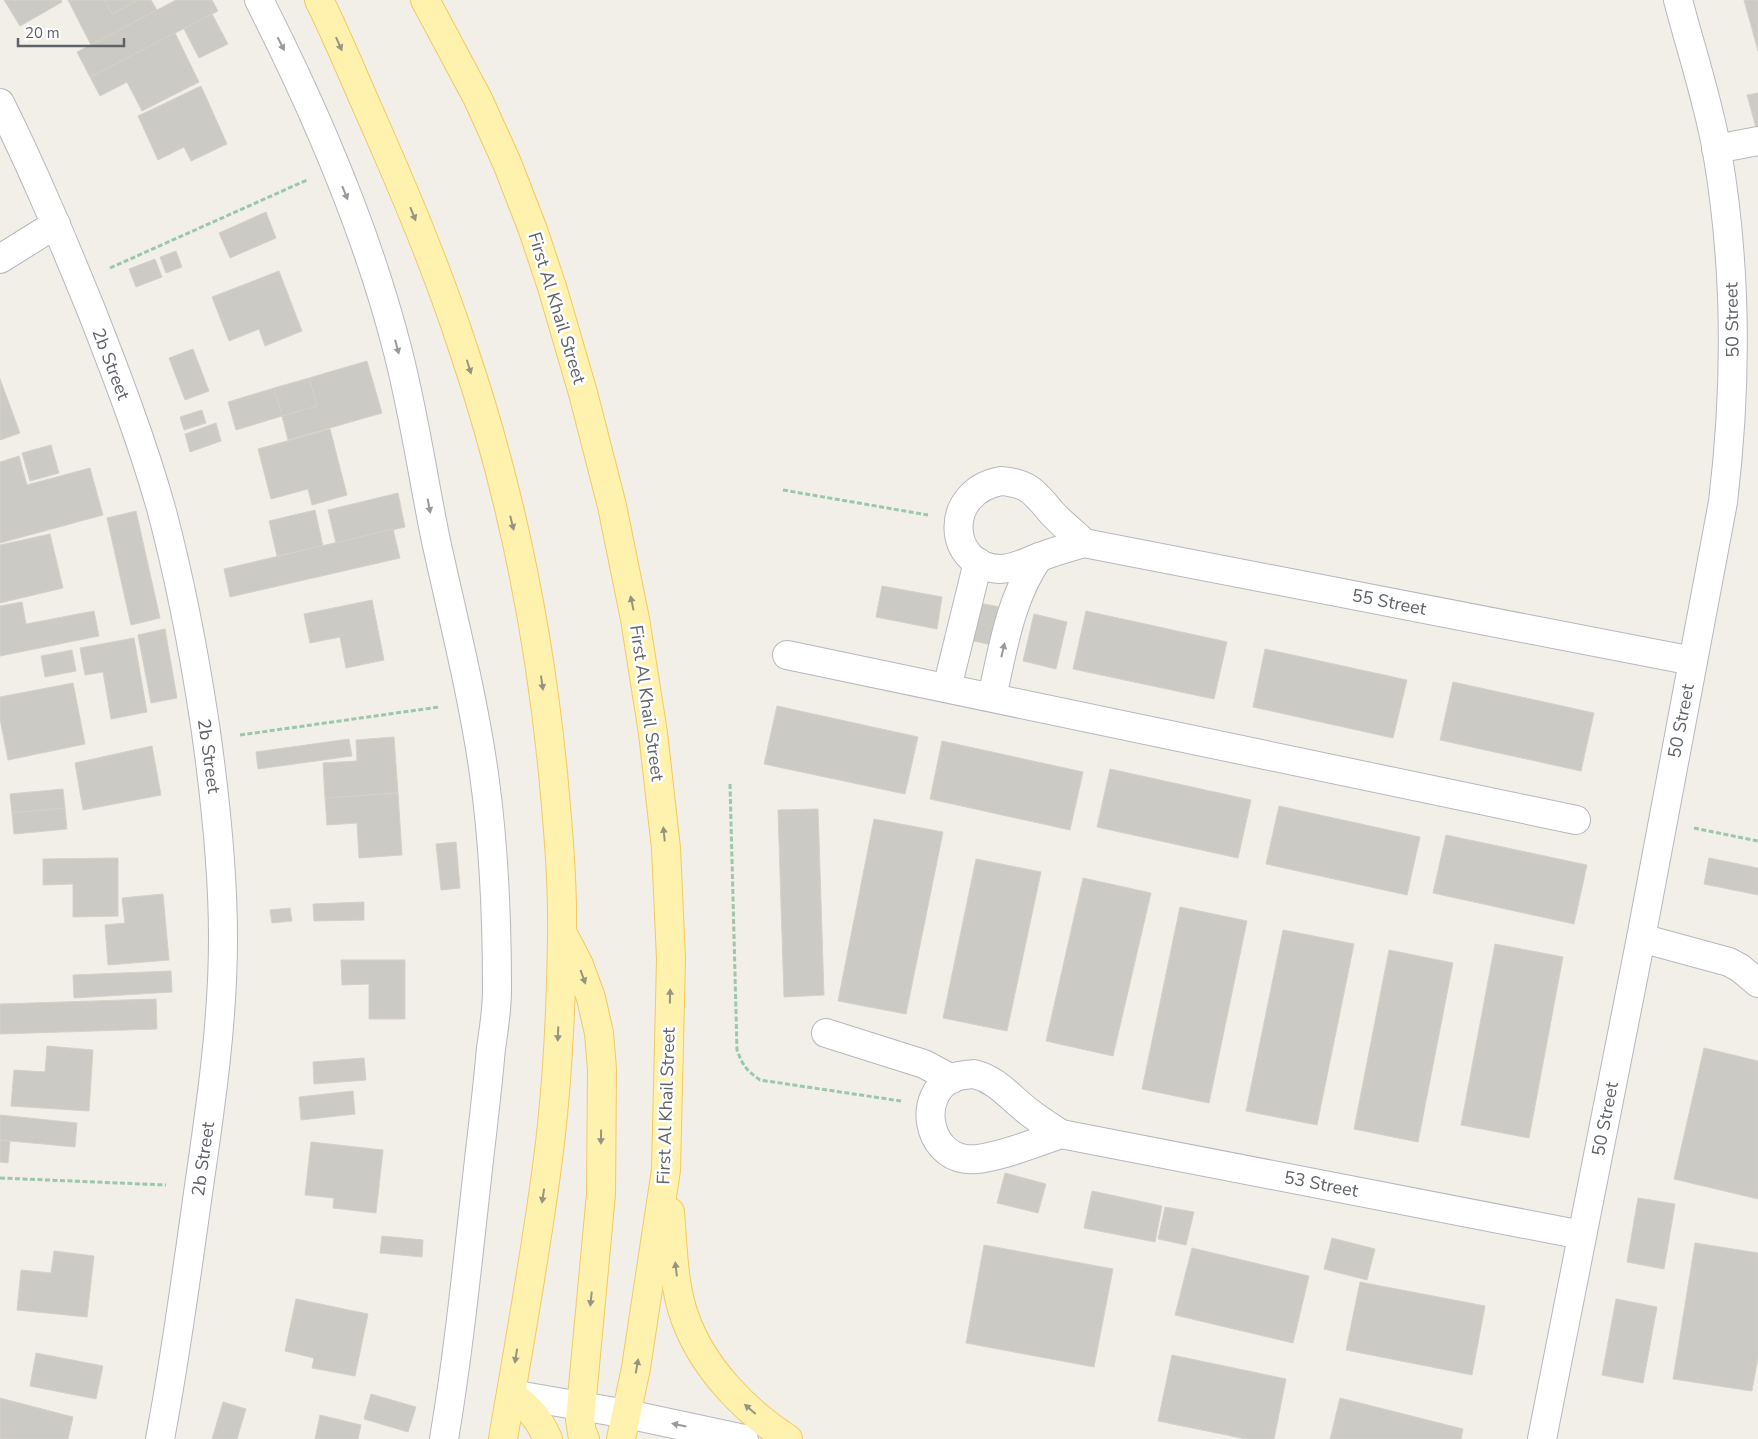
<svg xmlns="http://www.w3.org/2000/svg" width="1758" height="1439" viewBox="0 0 1758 1439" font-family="'Nunito Sans',sans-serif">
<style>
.building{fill:#cccac5;stroke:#d6d1c6}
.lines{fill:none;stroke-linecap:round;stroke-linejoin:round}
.minor-casing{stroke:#b5b8bc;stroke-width:30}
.major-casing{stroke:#f2c960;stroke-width:30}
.path{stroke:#9cc7a9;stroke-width:3;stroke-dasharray:5 2.5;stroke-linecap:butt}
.minor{stroke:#fff;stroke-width:28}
.major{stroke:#fff2af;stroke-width:28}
.oneway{fill:#979a9d}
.oneway2{fill:#979581}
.labels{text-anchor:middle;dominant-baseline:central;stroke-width:5;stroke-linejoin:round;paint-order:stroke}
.street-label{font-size:18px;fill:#5f6368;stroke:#fff}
</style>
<rect width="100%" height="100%" fill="#f1efe8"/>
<g class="building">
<polygon points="4,0 61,0 62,2 20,26"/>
<polygon points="68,0 105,0 112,14 138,0 151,0 157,10 91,45"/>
<polygon points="105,0 138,0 112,14"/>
<polygon points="176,0 212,0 218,11 90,77 77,52"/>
<polygon points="1744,0 1758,0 1758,51"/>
<polygon points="212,14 228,44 199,58 184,29"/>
<polygon points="175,33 199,82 142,111 127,82 100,96 90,77"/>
<polygon points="201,86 227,144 191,161 184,147 158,160 138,116"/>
<polygon points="1758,93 1758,135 1747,95"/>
<polygon points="266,212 276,238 230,258 219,233"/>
<polygon points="176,251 182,267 166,273 160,257"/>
<polygon points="155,259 162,277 136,287 129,269"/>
<polygon points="279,271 302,331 265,346 259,329 229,341 212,297"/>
<polygon points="193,349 209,391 185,400 169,358"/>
<polygon points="367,361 382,413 288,440 282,416 317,406 309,378"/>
<polygon points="309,378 317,406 282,416 274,388"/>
<polygon points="0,379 20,433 0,440"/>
<polygon points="274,388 282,416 236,430 228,402"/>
<polygon points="202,410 206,423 184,430 180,417"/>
<polygon points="216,423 221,441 190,452 185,434"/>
<polygon points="330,429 347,495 312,505 308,489 271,499 258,449"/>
<polygon points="51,445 59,473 30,481 22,453"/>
<polygon points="19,456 27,485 90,468 103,515 0,543 0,462"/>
<polygon points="398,493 405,527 336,543 328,510"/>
<polygon points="315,510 323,546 277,556 269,521"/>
<polygon points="136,511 160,618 131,625 107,518"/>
<polygon points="393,529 400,558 230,597 224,569"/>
<polygon points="50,534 63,588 0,603 0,545"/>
<polygon points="882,586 942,597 937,629 876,617"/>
<polygon points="372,600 384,660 346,668 340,637 310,643 304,614"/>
<polygon points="22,602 26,624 94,611 99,636 0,656 0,606"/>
<polygon points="979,603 1000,607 991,645 970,640"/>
<polygon points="1086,611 1227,642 1214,699 1073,669"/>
<polygon points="1034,614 1067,622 1056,669 1023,661"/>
<polygon points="165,629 177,698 151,703 138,635"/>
<polygon points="134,638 147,712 111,719 103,672 85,675 80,648"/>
<polygon points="1265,649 1407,680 1393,738 1253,707"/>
<polygon points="72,650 76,671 45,677 41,656"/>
<polygon points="1453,682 1594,713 1581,771 1440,740"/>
<polygon points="73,683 85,744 8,760 0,719 0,697"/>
<polygon points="777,706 918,737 905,794 764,764"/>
<polygon points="394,737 398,793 325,798 323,763 357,761 356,740"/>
<polygon points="349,739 352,756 258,769 256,752"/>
<polygon points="942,741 1083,772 1070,830 930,799"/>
<polygon points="152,746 161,795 83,810 75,763"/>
<polygon points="1110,769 1251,800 1238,858 1097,827"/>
<polygon points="63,789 65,808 12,813 10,794"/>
<polygon points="398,793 402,855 359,858 357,823 327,825 325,798"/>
<polygon points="1279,806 1420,837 1407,895 1266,864"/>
<polygon points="65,808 67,829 14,834 12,813"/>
<polygon points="818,809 824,995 784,997 778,810"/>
<polygon points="874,819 943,832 906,1014 838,1001"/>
<polygon points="1446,835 1587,865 1574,924 1433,893"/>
<polygon points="456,842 460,888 441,890 436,844"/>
<polygon points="118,858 118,916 73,917 73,884 43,885 43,859"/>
<polygon points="1709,858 1758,868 1758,895 1704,884"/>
<polygon points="976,859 1041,872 1007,1031 943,1018"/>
<polygon points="1083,878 1151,893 1113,1056 1046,1041"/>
<polygon points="163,894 169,960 108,965 105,925 125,923 122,898"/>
<polygon points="364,902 364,920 314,921 313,904"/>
<polygon points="1180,907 1247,921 1209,1103 1142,1089"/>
<polygon points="290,908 292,921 272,923 270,910"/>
<polygon points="1283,930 1354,944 1317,1125 1246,1111"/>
<polygon points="1495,944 1563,957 1529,1138 1461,1125"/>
<polygon points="1389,950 1453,963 1418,1142 1354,1129"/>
<polygon points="341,960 405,960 405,1019 369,1019 369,984 342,985"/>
<polygon points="171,971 172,992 74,998 73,975"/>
<polygon points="156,999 157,1029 0,1034 0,1004"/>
<polygon points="47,1046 93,1050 89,1111 11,1106 14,1070 45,1072"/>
<polygon points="1704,1048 1758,1061 1758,1199 1674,1179"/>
<polygon points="364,1058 366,1080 314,1084 313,1062"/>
<polygon points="353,1091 355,1114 301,1120 299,1097"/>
<polygon points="0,1115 77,1123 75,1147 0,1140"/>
<polygon points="0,1140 10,1141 8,1163 0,1162"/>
<polygon points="311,1142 383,1150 376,1213 333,1208 334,1198 305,1195"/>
<polygon points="1005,1173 1046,1184 1038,1213 997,1203"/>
<polygon points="1092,1191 1162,1206 1155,1242 1084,1228"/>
<polygon points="1638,1198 1675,1204 1664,1269 1627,1262"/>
<polygon points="1165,1207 1194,1212 1186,1245 1158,1239"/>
<polygon points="382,1236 423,1240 422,1257 380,1253"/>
<polygon points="1332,1238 1375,1249 1367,1280 1324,1269"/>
<polygon points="1695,1243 1758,1253 1758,1357 1752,1391 1673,1379"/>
<polygon points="984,1245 1113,1269 1094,1367 966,1343"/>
<polygon points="1192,1248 1309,1276 1293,1343 1175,1315"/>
<polygon points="54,1251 94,1256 87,1317 17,1310 21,1270 51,1273"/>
<polygon points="1360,1282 1485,1306 1472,1375 1346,1350"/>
<polygon points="296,1299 368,1314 355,1376 312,1368 314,1358 285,1351"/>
<polygon points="1616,1299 1657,1307 1643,1383 1602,1375"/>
<polygon points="36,1353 103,1366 96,1399 30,1386"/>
<polygon points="1172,1355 1286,1379 1274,1439 1246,1439 1158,1421"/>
<polygon points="371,1394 416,1407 408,1432 364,1419"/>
<polygon points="0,1398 73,1417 68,1439 0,1439"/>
<polygon points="1340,1398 1463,1429 1461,1439 1330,1439"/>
<polygon points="223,1402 246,1409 237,1439 212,1439"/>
<polygon points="320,1415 361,1425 358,1439 315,1439"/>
</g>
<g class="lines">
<g class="minor-casing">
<g id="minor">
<path d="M259 0C316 112 367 230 398 352 414 414 423 478 436 541 453 618 473 696 484 774 494 845 497 917 497 989 497 1009 494 1029 491 1048 488 1083 484 1117 480 1151 469 1247 460 1344 444 1439"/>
<path d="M0 103C34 171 63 241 92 312 117 376 142 441 161 508 180 579 194 652 205 725 215 795 223 867 223 938 223 1022 211 1104 199 1186 187 1271 176 1355 160 1439"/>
<polyline points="1716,149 1758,141"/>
<polyline points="0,259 56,224"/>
<path d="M1001 481C1029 483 1035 493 1052 513 1062 524 1074 533 1084 543 1070 547 1055 551 1040 557 1028 561 1014 569 1000 569 947 567 942 492 1001 481Z"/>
<polyline points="1084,543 1693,661"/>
<polyline points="787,655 1576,820"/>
<polyline points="947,688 978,562"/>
<path d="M992 697C1003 649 1010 598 1039 557"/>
<polyline points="1641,938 1729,962 1740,968 1758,983"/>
<polyline points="826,1033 924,1064 952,1079"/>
<path d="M974 1074C998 1080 1010 1098 1029 1112 1039 1120 1050 1127 1061 1134 1038 1142 988 1162 966 1159 927 1154 917 1096 952 1078 959 1075 967 1075 974 1074Z"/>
<polyline points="1061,1134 1582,1235"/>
<polyline points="511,1394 627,1414 744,1439"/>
<path d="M1542 1439 1641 938 1723 502C1737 385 1737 267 1717 151 1708 100 1691 50 1678 0"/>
</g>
</g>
<g class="major-casing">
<g id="major">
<path d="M319 0C337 36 352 73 368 109 403 188 437 268 464 351 510 487 539 630 553 773 558 827 563 882 562 937 561 1016 557 1096 546 1174 534 1263 518 1351 503 1439"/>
<polyline points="425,0 478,99 507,163 533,230 552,287 583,393 612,506 635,619 653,733 666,848 671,959 666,1170 636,1368 621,1439"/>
<polyline points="563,934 579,965 591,998 599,1033 602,1069 601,1194 580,1419 582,1433 585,1439"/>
<path d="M670 1212C673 1247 673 1285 685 1318 703 1368 744 1410 788 1439"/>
<path d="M511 1394C530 1409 538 1417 548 1439"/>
</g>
</g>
<g class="path">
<polyline points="110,268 307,180"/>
<polyline points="783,490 928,515"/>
<polyline points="240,735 439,707"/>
<path d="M730 784 737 1050C743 1066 746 1070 760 1080L901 1101"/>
<polyline points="1694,828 1758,841"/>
<polyline points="0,1178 166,1185"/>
</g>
<use href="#minor" class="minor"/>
<use href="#major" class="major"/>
</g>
<defs><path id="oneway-solid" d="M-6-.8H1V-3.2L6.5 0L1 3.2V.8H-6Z" transform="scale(1.25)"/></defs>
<g class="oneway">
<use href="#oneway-solid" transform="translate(281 44) rotate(63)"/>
<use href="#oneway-solid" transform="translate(345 193) rotate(68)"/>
<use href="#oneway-solid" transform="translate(397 347) rotate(75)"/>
<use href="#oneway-solid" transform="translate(429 506) rotate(79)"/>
<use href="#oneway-solid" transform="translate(1003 650) rotate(-77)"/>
<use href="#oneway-solid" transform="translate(679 1425) rotate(-168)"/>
</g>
<g class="oneway2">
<use href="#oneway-solid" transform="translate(339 44) rotate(66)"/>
<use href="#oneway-solid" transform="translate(413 214) rotate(68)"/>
<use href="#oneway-solid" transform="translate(469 367) rotate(73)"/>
<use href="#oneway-solid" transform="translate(512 523) rotate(76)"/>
<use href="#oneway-solid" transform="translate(632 603) rotate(-102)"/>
<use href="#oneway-solid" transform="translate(542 683) rotate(82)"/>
<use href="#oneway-solid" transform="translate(664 834) rotate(-96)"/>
<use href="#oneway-solid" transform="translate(583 977) rotate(70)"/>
<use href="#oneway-solid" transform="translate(670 996) rotate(-89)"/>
<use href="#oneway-solid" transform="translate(558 1034) rotate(92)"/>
<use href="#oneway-solid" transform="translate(601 1137) rotate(91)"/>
<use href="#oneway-solid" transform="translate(543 1196) rotate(99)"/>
<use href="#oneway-solid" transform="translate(676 1269) rotate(-97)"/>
<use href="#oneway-solid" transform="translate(591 1299) rotate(96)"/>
<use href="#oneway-solid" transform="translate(516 1356) rotate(99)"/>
<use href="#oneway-solid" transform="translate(637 1366) rotate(-80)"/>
<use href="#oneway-solid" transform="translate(750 1409) rotate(-139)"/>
</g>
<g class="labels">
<g class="street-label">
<text transform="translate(557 308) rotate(73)">First Al Khail Street</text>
<text transform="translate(1732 320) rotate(-91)">50 Street</text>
<text transform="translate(111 364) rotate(69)">2b Street</text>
<text transform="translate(1389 602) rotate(11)">55 Street</text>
<text transform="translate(647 703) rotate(82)">First Al Khail Street</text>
<text transform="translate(1681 721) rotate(-79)">50 Street</text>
<text transform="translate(209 756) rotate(82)">2b Street</text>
<text transform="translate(666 1106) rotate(-88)">First Al Khail Street</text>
<text transform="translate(1605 1119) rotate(-79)">50 Street</text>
<text transform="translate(203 1159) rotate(-82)">2b Street</text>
<text transform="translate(1321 1184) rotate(11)">53 Street</text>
</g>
</g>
<path d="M18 38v8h106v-8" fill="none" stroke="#5f6368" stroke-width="2.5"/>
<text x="25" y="38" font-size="15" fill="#5f6368" stroke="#ffffff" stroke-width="4" paint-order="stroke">20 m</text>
</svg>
